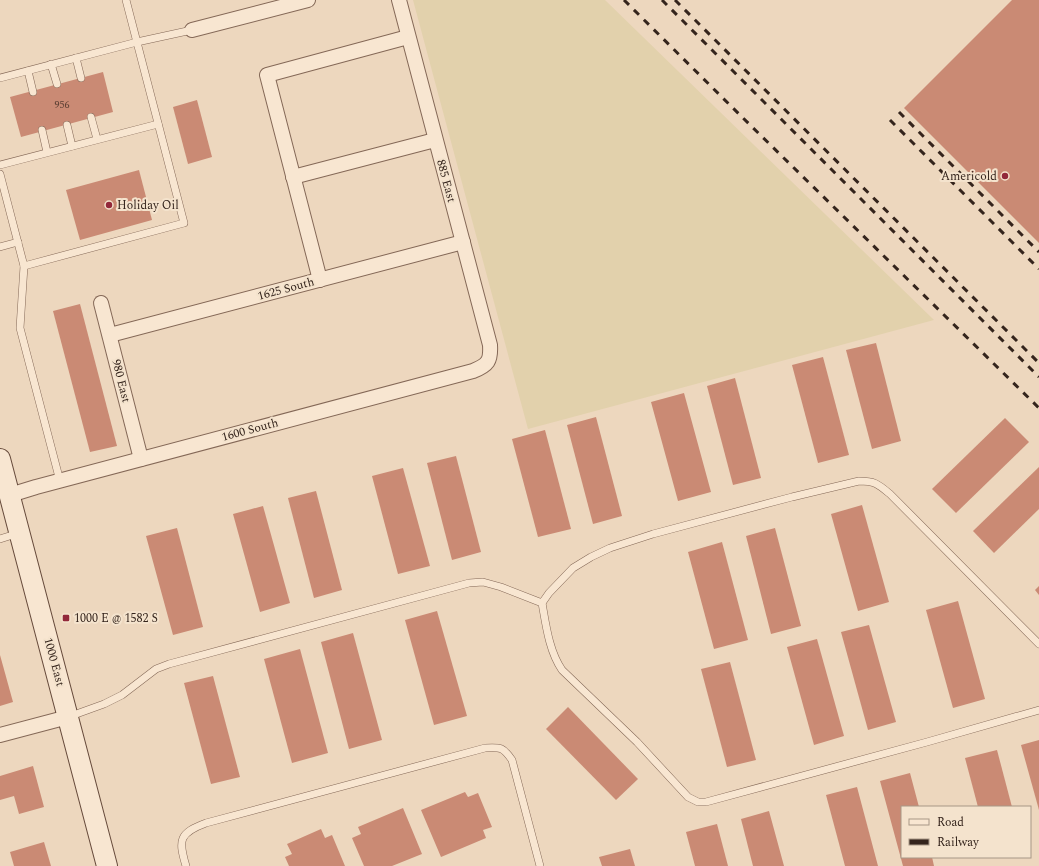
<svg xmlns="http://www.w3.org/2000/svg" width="1039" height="866" viewBox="0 0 1039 866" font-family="Spectral,serif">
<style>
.farmland{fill:#e2d1ac}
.building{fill:#ca8a74}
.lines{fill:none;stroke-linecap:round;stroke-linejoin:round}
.lane-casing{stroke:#846857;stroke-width:8}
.street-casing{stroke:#846857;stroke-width:16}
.secondary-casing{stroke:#664a3b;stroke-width:22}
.lane{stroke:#f8e6d1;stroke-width:7}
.street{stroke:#f8e6d1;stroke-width:14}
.secondary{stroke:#f8e6d1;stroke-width:20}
.rail{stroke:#34241c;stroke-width:3;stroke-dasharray:7 7;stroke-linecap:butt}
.poi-dot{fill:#92283a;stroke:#f4e3cd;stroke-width:1.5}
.labels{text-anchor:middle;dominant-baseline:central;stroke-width:4;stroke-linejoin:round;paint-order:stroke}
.number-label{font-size:10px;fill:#5a3e32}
.poi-label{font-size:12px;fill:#34241c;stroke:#f4e3cd;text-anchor:start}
.street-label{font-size:12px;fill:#34241c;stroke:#f4e3cd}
</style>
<rect width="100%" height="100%" fill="#edd7be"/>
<polygon class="farmland" points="413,0 605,0 934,320 528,429"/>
<g class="building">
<polygon points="1012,0 1039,0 1039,243 904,108"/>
<polygon points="103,72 113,112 21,137 10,97"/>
<polygon points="197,100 212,157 188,164 173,107"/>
<polygon points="139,170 152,220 80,240 66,190"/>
<polygon points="80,304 117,446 90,452 53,311"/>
<polygon points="876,343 901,441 872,449 846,350"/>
<polygon points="823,357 849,455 818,463 792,365"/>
<polygon points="735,378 761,478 733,485 707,386"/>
<polygon points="684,393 711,492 678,501 651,402"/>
<polygon points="596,417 622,516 593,524 567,425"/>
<polygon points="1005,418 1029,442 956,513 932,489"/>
<polygon points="545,430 571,529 538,537 512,439"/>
<polygon points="456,456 481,552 452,560 427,463"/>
<polygon points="1039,467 1039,509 994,553 973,531"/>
<polygon points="403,468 430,566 398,574 372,476"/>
<polygon points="316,491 342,590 314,598 288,498"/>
<polygon points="862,505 889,602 858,611 831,514"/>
<polygon points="263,506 290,603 260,612 233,514"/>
<polygon points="177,528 203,627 173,635 146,536"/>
<polygon points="775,528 801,626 771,634 746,536"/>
<polygon points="722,542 748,640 714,649 688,552"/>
<polygon points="1039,586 1039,595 1035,590"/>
<polygon points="958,601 985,699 953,708 926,610"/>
<polygon points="437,611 467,716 434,725 405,620"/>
<polygon points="869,625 896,722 868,730 841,632"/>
<polygon points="353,633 382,740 349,749 321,642"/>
<polygon points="817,639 844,736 814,745 787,647"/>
<polygon points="300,649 328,753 292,763 264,659"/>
<polygon points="0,655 13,702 0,706"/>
<polygon points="730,662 756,760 727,767 701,669"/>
<polygon points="213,676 240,777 211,784 184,683"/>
<polygon points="568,707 638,779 616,800 546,729"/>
<polygon points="1039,740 1039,810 1021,745"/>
<polygon points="997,750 1012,807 978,807 965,758"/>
<polygon points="33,766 44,807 19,814 14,796 0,800 0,776"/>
<polygon points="910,773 919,807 902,807 902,857 932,857 934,866 903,866 880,781"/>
<polygon points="857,787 878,866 845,866 826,795"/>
<polygon points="465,792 468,797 478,793 492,827 483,830 486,838 441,857 421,810"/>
<polygon points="403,808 422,854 392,866 364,866 352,838 361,834 358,827"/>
<polygon points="769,811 784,866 753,866 741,819"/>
<polygon points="717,824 728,866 695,866 686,832"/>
<polygon points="321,829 325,838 332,835 345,866 289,866 285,857 292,854 287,844"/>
<polygon points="44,842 51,866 14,866 10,852"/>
<polygon points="630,849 635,866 602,866 599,857"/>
</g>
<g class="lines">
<g class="lane-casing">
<g id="lane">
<polyline points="76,58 81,78"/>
<polyline points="51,64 57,84"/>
<polyline points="28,71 33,92"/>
<polyline points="0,78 137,42 192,30"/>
<polyline points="91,117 97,139"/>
<polyline points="67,125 72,146"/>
<polyline points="42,130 47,152"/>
<polyline points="0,165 158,124"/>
<polyline points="0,174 24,266 184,223 126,0"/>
<polyline points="0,247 18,242"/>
<polyline points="24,266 20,328 60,481"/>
<polyline points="0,539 19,533"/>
<path d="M542 603C546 625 549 651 562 670L637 742 688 797 698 802H706L927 742 1039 710"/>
<path d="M68 717 104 704 122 695 156 669 169 664 469 583 483 582 501 587 542 603 549 593 573 568 591 557 610 548 653 534 792 497 859 481C875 481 878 484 890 494L1039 644"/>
<path d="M186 866C178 840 179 833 206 823L485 748C501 747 503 747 512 760L540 866"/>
</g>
</g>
<g class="street-casing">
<g id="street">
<polyline points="192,30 308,0"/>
<polyline points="293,177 435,140"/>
<polyline points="320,280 267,75 408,37"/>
<polyline points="101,303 141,459"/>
<polyline points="110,335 463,242"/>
<path d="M10 495 36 487 473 371C488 365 491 361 490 345L399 0"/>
<polyline points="0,735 68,717"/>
</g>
</g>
<g class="secondary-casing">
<polyline id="secondary" points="0,459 107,866"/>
</g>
<use href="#lane" class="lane"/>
<use href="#street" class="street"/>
<use href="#secondary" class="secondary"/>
<g class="rail">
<polyline points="624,0 743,118 1039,408"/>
<polyline points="662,0 1039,377"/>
<polyline points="675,0 1039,363"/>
<polyline points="899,112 1039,252"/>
<polyline points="890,120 1039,269"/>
</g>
</g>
<g class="poi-dot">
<circle cx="1005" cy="176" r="4"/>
<circle cx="109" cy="205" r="4"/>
<rect x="62" y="614" width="8" height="8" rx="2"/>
</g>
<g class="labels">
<g class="number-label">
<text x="62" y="105">956</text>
</g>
<g class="poi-label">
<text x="997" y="176" text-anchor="end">Americold</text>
<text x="117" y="205">Holiday Oil</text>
<text x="74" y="618">1000 E @ 1582 S</text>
</g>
<g class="street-label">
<text transform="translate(446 181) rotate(75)">885 East</text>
<text transform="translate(286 289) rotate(-15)">1625 South</text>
<text transform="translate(121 381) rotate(76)">980 East</text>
<text transform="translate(250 430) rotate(-15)">1600 South</text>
<text transform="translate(54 662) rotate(75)">1000 East</text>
</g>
</g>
<rect x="901" y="806" width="130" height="52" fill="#f4e3cd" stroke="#a79786"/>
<rect x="909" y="819" width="20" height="6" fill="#f8e6d1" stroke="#a79786"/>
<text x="937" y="826" font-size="12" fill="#34241c">Road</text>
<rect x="909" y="839" width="20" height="6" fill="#34241c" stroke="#a79786"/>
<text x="937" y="846" font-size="12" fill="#34241c">Railway</text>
</svg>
